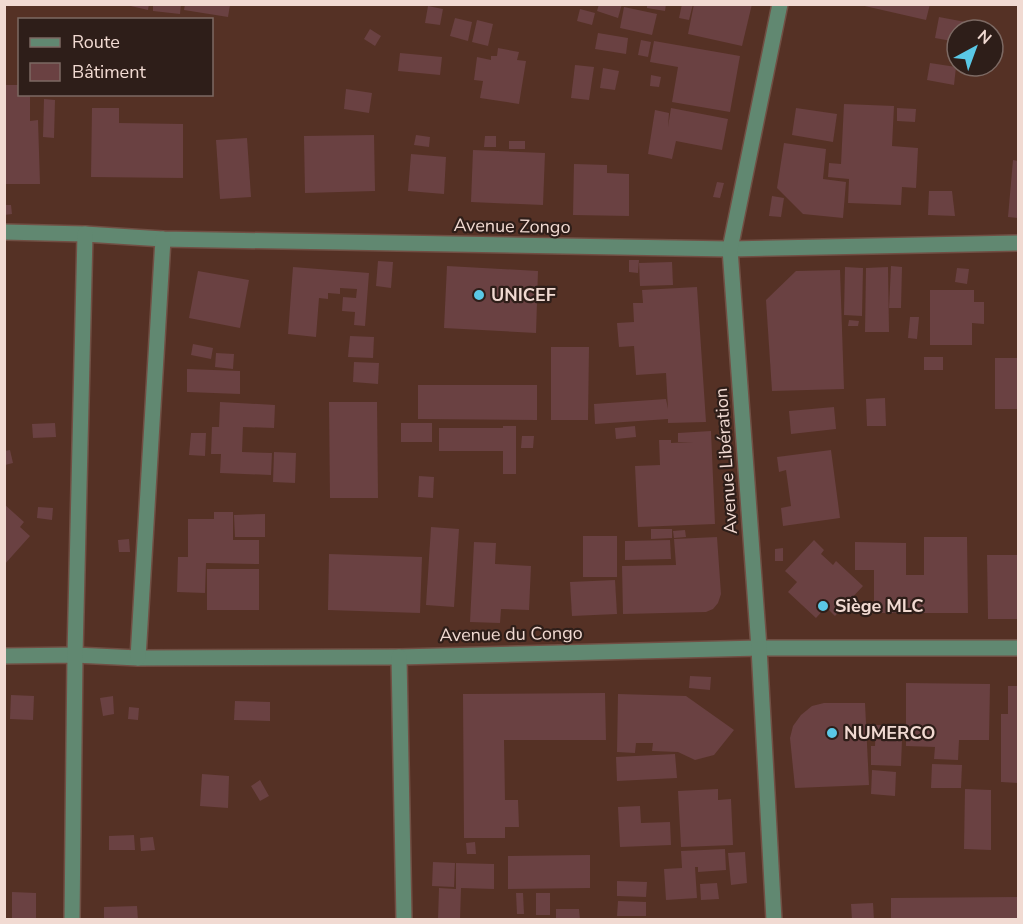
<svg xmlns="http://www.w3.org/2000/svg" width="1023" height="924" viewBox="0 0 1023 924" font-family="'Nunito Sans',sans-serif">
<style>
.building{fill:#6a4142}
.lines{fill:none;stroke-linecap:round;stroke-linejoin:round}
.minor-casing{stroke:#714f44;stroke-width:18}
.minor{stroke:#618871;stroke-width:15}
.poi-dot{fill:#5ac8e6;stroke:#2e1e19;stroke-width:2}
.labels{text-anchor:middle;dominant-baseline:central;stroke-width:4.5;stroke-linejoin:round;paint-order:stroke}
.street-label{font-size:18px;fill:#f1dad2;stroke:#2e1e19}
.poi-label{font-size:18px;font-weight:bold;fill:#f1dad2;stroke:#2e1e19;text-anchor:start}
</style>
<rect width="100%" height="100%" fill="#553125"/>
<g class="building">
<polygon points="122,4 149,4 148,10"/>
<polygon points="153,4 181,4 180,14 153,11"/>
<polygon points="185,4 229,4 230,5 228,17 184,10"/>
<polygon points="599,4 622,4 618,18 597,11"/>
<polygon points="647,4 666,4 665,11 647,8"/>
<polygon points="682,4 693,4 689,20 679,18"/>
<polygon points="694,4 752,4 742,46 688,34"/>
<polygon points="856,4 930,4 926,20"/>
<polygon points="428,6 443,9 440,25 425,23"/>
<polygon points="624,7 657,14 652,35 620,28"/>
<polygon points="580,9 595,13 592,25 577,21"/>
<polygon points="939,17 976,24 975,30 957,30 957,42 935,38"/>
<polygon points="455,18 472,22 468,41 450,36"/>
<polygon points="477,20 493,24 488,46 472,42"/>
<polygon points="370,29 381,36 375,46 364,39"/>
<polygon points="598,33 628,38 626,54 595,49"/>
<polygon points="641,40 651,42 648,57 638,55"/>
<polygon points="654,41 740,56 730,112 672,102 678,67 650,62"/>
<polygon points="498,48 519,52 517,60 526,61 519,104 480,98 483,81 474,80 477,57 491,60 491,56 497,56"/>
<polygon points="400,53 442,57 440,75 398,71"/>
<polygon points="930,63 956,67 954,85 927,80"/>
<polygon points="575,65 594,67 589,100 571,98"/>
<polygon points="603,68 619,71 615,90 600,88"/>
<polygon points="651,75 661,77 659,87 650,86"/>
<polygon points="4,85 20,85 20,94 30,94 30,121 38,120 40,184 4,184"/>
<polygon points="346,89 372,93 369,113 344,109"/>
<polygon points="44,99 55,100 54,138 43,137"/>
<polygon points="844,104 894,106 892,146 918,148 916,188 902,187 901,205 848,203 849,179 828,177 829,163 841,164"/>
<polygon points="92,108 119,108 119,123 183,124 183,178 91,177"/>
<polygon points="671,108 728,119 722,150 676,141 672,159 648,154 655,110 669,113 668,127"/>
<polygon points="796,108 837,114 833,142 792,135"/>
<polygon points="897,108 916,109 915,122 897,121"/>
<polygon points="374,135 375,191 305,193 304,136"/>
<polygon points="416,135 430,137 429,147 414,145"/>
<polygon points="485,136 496,136 496,147 484,147"/>
<polygon points="247,138 251,197 220,199 216,140"/>
<rect x="509" y="141" width="16" height="8"/>
<polygon points="784,143 826,149 823,179 846,182 843,218 803,214 777,188"/>
<polygon points="473,150 545,153 543,205 471,202"/>
<polygon points="411,154 446,157 444,194 408,191"/>
<polygon points="1013,160 1018,161 1018,218 1008,217"/>
<polygon points="574,164 607,165 607,173 629,174 629,216 573,215"/>
<polygon points="717,182 724,183 720,198 713,197"/>
<polygon points="929,191 952,191 955,216 928,215"/>
<polygon points="772,196 784,198 781,217 769,216"/>
<polygon points="4,205 11,205 12,214 4,215"/>
<polygon points="629,260 639,260 638,273 629,272"/>
<polygon points="378,261 393,262 391,288 376,286"/>
<polygon points="672,262 673,285 640,286 639,263"/>
<polygon points="447,266 538,271 536,333 444,328"/>
<polygon points="891,266 902,267 901,308 889,308"/>
<polygon points="293,267 369,273 365,326 354,325 355,312 342,311 343,297 356,298 357,289 340,288 340,294 328,293 328,299 319,298 316,337 288,334"/>
<polygon points="845,267 863,268 862,316 844,315"/>
<polygon points="888,267 889,332 865,332 866,268"/>
<polygon points="957,268 969,269 967,284 955,282"/>
<polygon points="840,270 844,389 772,391 766,300 796,271"/>
<polygon points="198,271 249,280 240,328 189,318"/>
<polygon points="697,287 706,422 668,423 668,419 595,424 594,404 666,399 668,409 666,373 636,375 634,346 619,347 617,323 634,322 633,303 643,303 642,290"/>
<polygon points="930,290 974,290 974,302 984,302 984,324 972,323 972,345 930,345"/>
<polygon points="910,317 919,317 917,339 908,338"/>
<polygon points="849,320 859,321 858,326 848,326"/>
<polygon points="350,336 374,337 373,358 348,357"/>
<polygon points="193,344 213,348 211,359 191,355"/>
<polygon points="551,347 589,347 588,420 551,420"/>
<polygon points="216,353 234,354 233,369 215,367"/>
<rect x="924" y="357" width="19" height="13"/>
<rect x="995" y="358" width="23" height="51"/>
<polygon points="354,362 379,363 378,384 353,382"/>
<polygon points="187,369 240,371 240,394 187,392"/>
<polygon points="418,385 537,385 537,420 418,419"/>
<polygon points="885,398 886,426 867,426 866,399"/>
<polygon points="220,402 275,405 274,428 243,427 242,452 272,453 271,475 220,473 221,454 211,454 212,427 219,427"/>
<polygon points="329,402 377,402 378,498 330,498"/>
<polygon points="834,407 836,429 791,434 789,411"/>
<polygon points="55,423 56,437 33,438 32,424"/>
<rect x="401" y="423" width="31" height="19"/>
<polygon points="503,426 516,426 516,474 503,474 503,451 439,451 439,428 503,428"/>
<polygon points="635,426 636,437 616,439 615,428"/>
<polygon points="711,431 715,524 638,527 635,466 660,465 659,440 671,440 671,443 693,442 678,442 678,433"/>
<polygon points="191,433 206,433 205,456 189,455"/>
<polygon points="522,436 534,436 533,448 521,448"/>
<polygon points="10,450 13,463 5,465 4,451"/>
<polygon points="831,450 840,518 783,526 781,508 791,506 786,470 779,472 777,457"/>
<polygon points="274,452 296,453 295,483 273,482"/>
<polygon points="419,476 434,477 433,498 418,497"/>
<polygon points="4,504 24,522 20,527 30,536 4,565"/>
<polygon points="38,507 53,508 52,520 37,518"/>
<polygon points="214,512 233,512 233,540 259,540 259,564 206,563 205,593 177,592 178,557 188,557 188,519 214,519"/>
<polygon points="265,514 265,537 235,537 234,515"/>
<polygon points="431,527 459,529 454,607 426,605"/>
<polygon points="651,529 672,529 672,538 651,539"/>
<polygon points="685,530 686,537 674,538 673,531"/>
<rect x="583" y="536" width="34" height="41"/>
<polygon points="717,537 721,594 718,603 713,609 706,612 623,614 622,566 676,565 674,539"/>
<polygon points="924,537 967,537 968,613 874,613 874,570 855,570 855,542 906,543 906,575 924,575"/>
<polygon points="129,539 130,552 119,552 118,540"/>
<polygon points="670,540 671,559 625,560 625,541"/>
<polygon points="814,540 824,550 821,554 833,565 836,561 863,586 835,616 826,607 816,618 788,592 797,582 785,571"/>
<polygon points="474,542 496,543 495,564 531,566 529,610 501,609 500,623 470,622"/>
<polygon points="783,548 783,561 775,561 775,549"/>
<polygon points="329,554 422,557 420,613 328,610"/>
<polygon points="987,555 1018,555 1018,619 988,619"/>
<rect x="207" y="569" width="52" height="41"/>
<polygon points="615,580 617,614 572,616 570,582"/>
<polygon points="690,676 711,677 710,690 689,688"/>
<polygon points="906,683 990,684 989,740 959,740 958,760 934,759 935,747 906,746"/>
<polygon points="1008,686 1018,686 1018,783 1001,782 1001,714 1008,714"/>
<polygon points="605,693 606,740 504,740 505,800 518,800 519,827 505,827 505,838 464,838 463,694"/>
<polygon points="618,694 686,696 734,730 714,755 695,760 678,752 652,751 653,743 636,743 635,753 617,752"/>
<polygon points="11,695 34,696 33,720 10,719"/>
<polygon points="113,696 114,714 103,716 100,698"/>
<polygon points="235,701 270,702 270,721 234,720"/>
<polygon points="824,703 865,703 869,785 795,788 790,738 793,726 801,715 812,706"/>
<polygon points="129,707 139,708 138,720 128,719"/>
<polygon points="876,725 891,725 890,739 902,740 901,766 871,765 871,746 875,746"/>
<polygon points="675,754 677,778 617,781 616,757"/>
<polygon points="932,764 962,765 961,788 931,788"/>
<polygon points="872,770 896,772 895,796 871,794"/>
<polygon points="202,774 229,776 228,808 200,806"/>
<polygon points="260,780 269,796 260,801 251,786"/>
<polygon points="718,789 718,800 731,799 733,845 681,847 678,791"/>
<polygon points="965,789 991,790 991,850 964,849"/>
<polygon points="640,806 641,823 670,822 671,845 620,847 618,807"/>
<polygon points="134,835 135,850 109,850 109,836"/>
<polygon points="153,837 155,850 141,851 140,838"/>
<polygon points="475,842 476,854 467,854 466,843"/>
<polygon points="725,849 726,870 698,872 698,867 695,867 697,898 666,900 664,869 682,868 681,851"/>
<polygon points="745,852 747,883 731,885 728,853"/>
<polygon points="590,855 590,888 508,889 508,856"/>
<polygon points="433,862 455,863 454,887 432,886"/>
<polygon points="456,863 494,864 494,889 461,888 460,920 438,920 439,888 456,889"/>
<polygon points="617,881 647,882 646,897 617,896"/>
<polygon points="717,883 719,899 701,900 700,884"/>
<polygon points="12,892 36,893 36,920 12,920"/>
<polygon points="516,893 523,893 524,914 517,914"/>
<rect x="536" y="893" width="14" height="22"/>
<polygon points="1018,897 1018,919 891,920 891,898"/>
<polygon points="618,901 646,902 646,916 617,916"/>
<polygon points="873,903 874,920 852,920 851,904"/>
<polygon points="137,906 138,920 104,920 104,907"/>
<polygon points="556,909 579,909 580,920 556,920"/>
</g>
<g class="lines">
<g class="minor-casing">
<g id="minor">
<polyline points="4,232 85,234 163,239 730,249 1018,243"/>
<polyline points="4,656 75,655 138,658 399,657 759,648 1018,648"/>
<polyline points="399,657 404,920"/>
<polyline points="138,658 163,239"/>
<polyline points="72,920 75,655 85,234"/>
<polyline points="774,920 759,648 730,249 780,4"/>
</g>
</g>
<use href="#minor" class="minor"/>
</g>
<g class="poi-dot">
<circle cx="479" cy="295" r="6"/>
<circle cx="823" cy="606" r="6"/>
<circle cx="832" cy="733" r="6"/>
</g>
<g class="labels">
<g class="street-label">
<text transform="translate(512 226) rotate(1)">Avenue Zongo</text>
<text transform="translate(726 461) rotate(-94)">Avenue Libération</text>
<text transform="translate(511 634) rotate(-1)">Avenue du Congo</text>
</g>
<g class="poi-label">
<text x="491" y="295">UNICEF</text>
<text x="835" y="606">Siège MLC</text>
<text x="844" y="733">NUMERCO</text>
</g>
</g>
<rect width="1023" height="924" fill="none" stroke="#f1dad2" stroke-width="12"/>
<rect x="18" y="18" width="195" height="78" fill="#2e1e19" stroke="#7c6963" stroke-width="1.5"/>
<rect x="30" y="38" width="30" height="9" fill="#618871" stroke="#7c6963" stroke-width="1.5"/>
<text x="72" y="48" font-size="18" fill="#f1dad2">Route</text>
<rect x="30" y="63" width="30" height="18" fill="#6a4142" stroke="#7c6963" stroke-width="1.5"/>
<text x="72" y="78" font-size="18" fill="#f1dad2">Bâtiment</text>
<g transform="translate(975 48) rotate(41)"><circle r="28" fill="#2e1e19" stroke="#7c6963" stroke-width="1.5"/>
<path d="M0-4.5L10 22L0 15L-10 22Z" fill="#5ac8e6"/>
<text y="-9" font-size="16" font-weight="bold" text-anchor="middle" fill="#f1dad2">N</text>
</g>
</svg>
